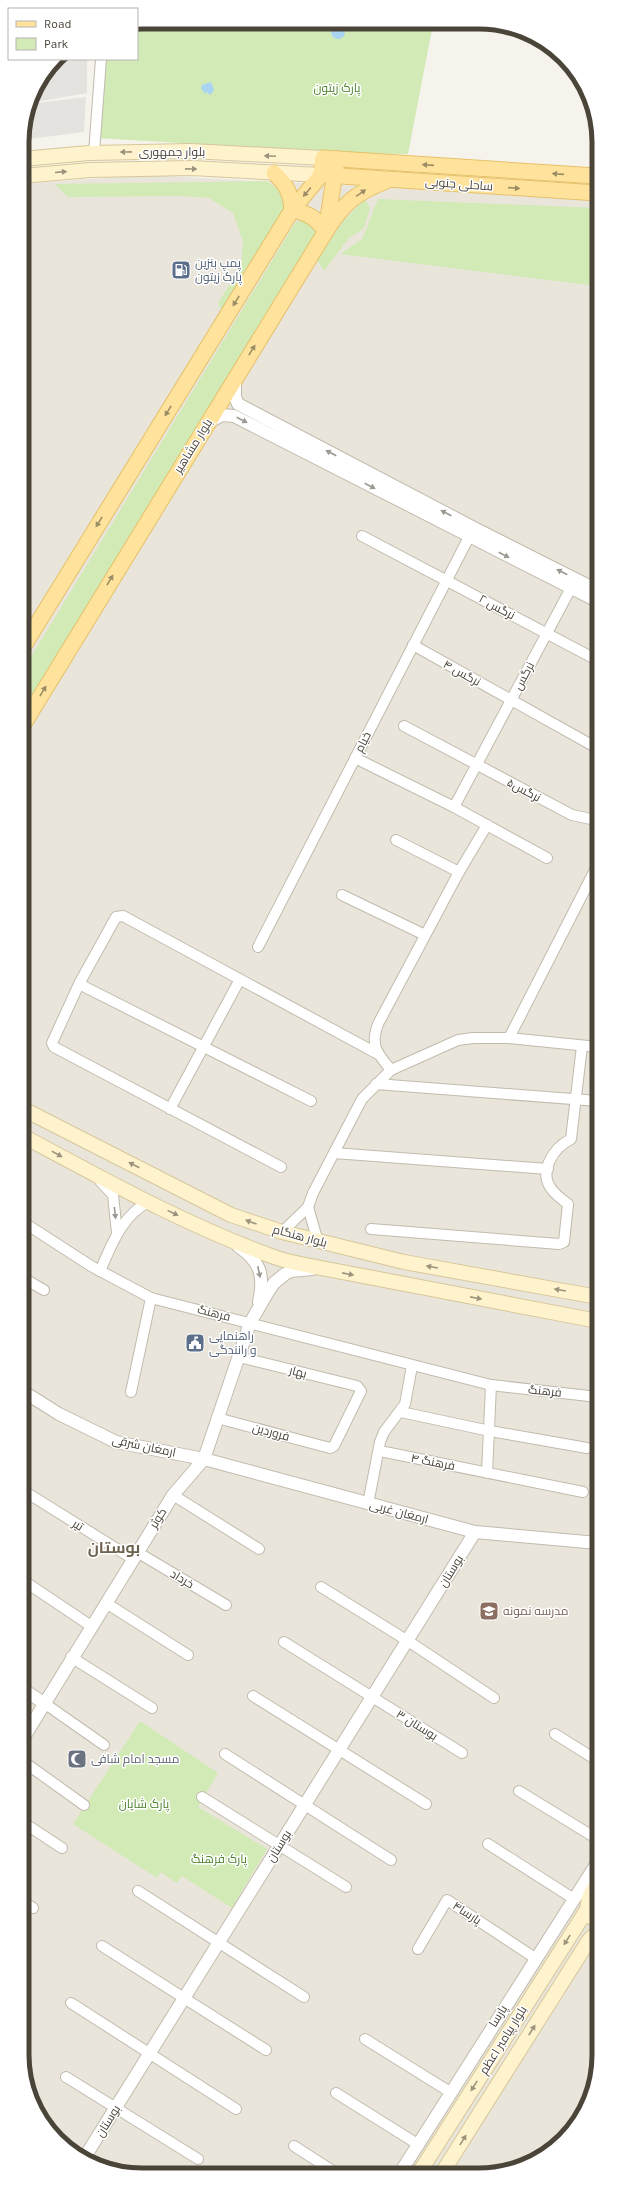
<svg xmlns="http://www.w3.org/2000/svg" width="621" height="2197" viewBox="0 0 621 2197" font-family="Karla,Cairo,sans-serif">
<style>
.residential{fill:#eae5da}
.green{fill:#d2eab5}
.parking{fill:#e5e3e0}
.water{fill:#a9d4f2}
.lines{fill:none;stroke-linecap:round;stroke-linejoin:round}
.minor-casing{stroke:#c2bbae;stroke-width:12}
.tertiary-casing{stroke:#c2bbae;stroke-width:14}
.secondary-casing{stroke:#d6c79b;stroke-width:16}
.primary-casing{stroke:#e6c16a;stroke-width:17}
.minor{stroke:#fff;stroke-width:10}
.tertiary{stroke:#fff;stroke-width:12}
.secondary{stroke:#fff3cd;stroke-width:14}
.primary{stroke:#ffe39c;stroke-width:15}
.oneway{fill:#9c937c}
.oneway2{fill:#9c8c66}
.oneway3{fill:#9c9892}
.labels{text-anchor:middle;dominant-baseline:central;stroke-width:3;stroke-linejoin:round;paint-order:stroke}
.park-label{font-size:12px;fill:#4a7f2a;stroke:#fff}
.street-label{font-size:12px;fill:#4b4439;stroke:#fff}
.service-label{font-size:12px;fill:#4e5e75;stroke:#fff;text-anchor:start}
.education-label{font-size:12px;fill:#785e54;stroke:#fff;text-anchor:start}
.worship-label{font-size:12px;fill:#5b616d;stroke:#fff;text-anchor:start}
.district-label{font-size:16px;font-weight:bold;fill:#6e6250;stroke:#fff}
.rim{fill:none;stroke:#4b4439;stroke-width:5}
</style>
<rect width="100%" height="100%" fill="#f6f3ec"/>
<polygon class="residential" points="144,175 597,198 599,2063 590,2101 569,2134 539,2159 503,2173 118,2173 82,2159 57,2140 34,2109 24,2079 22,184"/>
<g class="green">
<polygon points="142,22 433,24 408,154 349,153 96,138 105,59 137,59 137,23"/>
<polygon points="267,181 280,191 285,206 222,312 218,303 241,266 243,241 233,213 209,198 181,196 68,197 54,184"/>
<polygon points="365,199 370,208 364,228 349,238 324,271 317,259 345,219"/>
<polygon points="378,199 597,208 597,286 340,254 362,239"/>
<polygon points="303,220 317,229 312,239 23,714 23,670 295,223"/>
<polygon points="140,1721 218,1773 198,1807 267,1849 232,1908 182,1876 177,1883 160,1872 157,1878 73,1824"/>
</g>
<g class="parking">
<polygon points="56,59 87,59 87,93 30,103 31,96"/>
<polygon points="86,97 84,132 22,140 29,104"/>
</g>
<g class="water">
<circle cx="338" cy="32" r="7"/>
<polygon points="211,82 214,90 210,95 207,92 205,94 201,88 202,85"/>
</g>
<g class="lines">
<g class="minor-casing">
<g id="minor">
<polyline points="94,153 101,59"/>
<polyline points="362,536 597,660"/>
<polyline points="413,645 597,748"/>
<polyline points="404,726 572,815 591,819 597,823"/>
<polyline points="355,758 454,807 547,858"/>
<polyline points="454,807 571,588"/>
<polyline points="396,840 459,872"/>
<polyline points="342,895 425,935"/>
<polyline points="258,947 469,537"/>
<polyline points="79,984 311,1101"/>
<polyline points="509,1038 598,864"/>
<path d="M391 1070C377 1053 370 1046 378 1024L459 872 487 825"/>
<polyline points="376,1084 598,1101"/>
<polyline points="170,1109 239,981"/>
<polyline points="334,1153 548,1169"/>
<polyline points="281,1167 54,1047 52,1043 79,984 116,917 123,916 378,1054"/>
<polyline points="100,1181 113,1195 117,1233"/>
<polyline points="308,1207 318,1242"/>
<polyline points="23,1222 91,1266 151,1298 491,1385 598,1397"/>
<path d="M371 1229 559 1244 564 1242 568 1204C563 1200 557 1196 553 1191 537 1173 553 1148 571 1139L582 1046"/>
<polyline points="282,1232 308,1207 313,1193 362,1099 391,1070 458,1040 473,1038 509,1038 598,1047"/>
<path d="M100 1271C112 1244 122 1215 150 1201"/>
<polyline points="23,1278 44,1290"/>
<polyline points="131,1392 151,1298"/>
<polyline points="401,1412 490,1431 587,1448"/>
<polyline points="217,1418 330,1448 334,1446 361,1391 357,1386 239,1357"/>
<polyline points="380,1451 583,1492"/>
<polyline points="487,1473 491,1385"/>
<polyline points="24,1491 133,1559"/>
<polyline points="173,1495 259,1549"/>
<polyline points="368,1504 380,1442 384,1432 405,1404 412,1366"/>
<polyline points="137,1552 226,1605"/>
<polyline points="24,1581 91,1626"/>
<polyline points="321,1587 408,1641 494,1698"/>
<polyline points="106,1603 188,1655"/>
<polyline points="284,1642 462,1753"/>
<polyline points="71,1657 152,1708"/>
<polyline points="253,1696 426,1804"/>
<polyline points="44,1703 104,1745"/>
<polyline points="555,1734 598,1761"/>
<polyline points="225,1754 391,1860"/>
<polyline points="24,1762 84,1805"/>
<polyline points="519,1791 599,1840"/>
<polyline points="202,1797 346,1887"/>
<polyline points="24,1823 62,1848"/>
<polyline points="488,1844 574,1899"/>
<polyline points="138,1891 304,1997"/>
<polyline points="24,1902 33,1908"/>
<polyline points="102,1946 266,2050"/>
<polyline points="418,1949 447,1900 535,1958"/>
<polyline points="71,2003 236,2109"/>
<polyline points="365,2039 450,2092"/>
<polyline points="66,2077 198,2159"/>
<polyline points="336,2093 419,2145"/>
<polyline points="294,2146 336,2173"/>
</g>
</g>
<g class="tertiary-casing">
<g id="tertiary">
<polyline points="235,379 235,397 238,404 474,528 597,590"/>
<polyline points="207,423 222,415 234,416 597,601"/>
<path d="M238 1246C260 1261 265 1275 259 1302"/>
<polyline points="24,1392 59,1414 116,1442 204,1459 475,1532 598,1543"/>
<polyline points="24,1690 44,1703"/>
<polyline points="24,1737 173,1495 204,1459 250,1323 268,1292 274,1283 285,1274 291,1271 312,1269"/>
<polyline points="83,2160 475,1532"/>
<polyline points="400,2173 599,1860"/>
</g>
</g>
<g class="secondary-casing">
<g id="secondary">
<polyline points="22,159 89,153 191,151 323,158"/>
<polyline points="22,176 90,170 191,168 321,175"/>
<polyline points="23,1109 231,1215 282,1232 404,1262 598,1297"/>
<path d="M23 1136C105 1180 189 1227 277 1258 291 1263 307 1265 321 1268L598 1321"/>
<path d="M599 1884C585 1895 583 1914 599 1923"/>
<polyline points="419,2173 588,1908"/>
<polyline points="442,2173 589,1940 599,1931"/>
</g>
</g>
<g class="primary-casing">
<g id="primary">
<path d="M274 173C286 184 291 193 292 210 308 213 316 218 326 231 344 203 354 194 386 181"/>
<polyline points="326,175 597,193"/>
<polyline points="23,647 292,210 321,175 323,158 597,176"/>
<polyline points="23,725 326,231 337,159"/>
</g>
</g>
<use href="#minor" class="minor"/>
<use href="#tertiary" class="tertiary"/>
<use href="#secondary" class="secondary"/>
<use href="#primary" class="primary"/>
</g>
<defs><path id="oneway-solid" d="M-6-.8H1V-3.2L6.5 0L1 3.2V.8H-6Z"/></defs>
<g class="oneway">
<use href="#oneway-solid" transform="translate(126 152) rotate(179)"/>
<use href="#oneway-solid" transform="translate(270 156) rotate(-177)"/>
<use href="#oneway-solid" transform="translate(191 169) rotate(1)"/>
<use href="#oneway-solid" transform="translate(61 172) rotate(-5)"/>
<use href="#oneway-solid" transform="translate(57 1154) rotate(29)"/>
<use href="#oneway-solid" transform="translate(134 1165) rotate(-153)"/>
<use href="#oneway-solid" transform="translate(173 1213) rotate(26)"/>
<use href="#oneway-solid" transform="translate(251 1222) rotate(-160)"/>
<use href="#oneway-solid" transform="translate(432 1267) rotate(-170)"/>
<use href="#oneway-solid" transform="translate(348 1274) rotate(11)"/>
<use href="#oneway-solid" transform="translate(560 1290) rotate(-170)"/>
<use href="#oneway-solid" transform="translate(476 1298) rotate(11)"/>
<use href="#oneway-solid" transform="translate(567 1940) rotate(122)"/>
<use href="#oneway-solid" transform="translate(532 2030) rotate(-58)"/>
<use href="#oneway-solid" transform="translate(474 2086) rotate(122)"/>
<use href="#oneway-solid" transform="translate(463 2140) rotate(-58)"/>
</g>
<g class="oneway2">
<use href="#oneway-solid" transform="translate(428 165) rotate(-176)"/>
<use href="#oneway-solid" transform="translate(558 174) rotate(-176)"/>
<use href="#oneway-solid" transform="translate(514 188) rotate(4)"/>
<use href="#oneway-solid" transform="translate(307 192) rotate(130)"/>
<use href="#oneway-solid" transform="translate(361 193) rotate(-35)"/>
<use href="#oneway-solid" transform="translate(236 301) rotate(122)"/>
<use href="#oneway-solid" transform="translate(252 350) rotate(-58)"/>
<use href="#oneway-solid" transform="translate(168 411) rotate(122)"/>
<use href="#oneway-solid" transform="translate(99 522) rotate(122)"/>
<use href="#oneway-solid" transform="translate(110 580) rotate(-59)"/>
<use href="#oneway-solid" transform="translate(43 691) rotate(-59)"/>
</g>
<g class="oneway3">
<use href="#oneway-solid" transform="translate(242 420) rotate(27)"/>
<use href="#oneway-solid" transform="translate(331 453) rotate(-152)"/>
<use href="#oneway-solid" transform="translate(370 486) rotate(27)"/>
<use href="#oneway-solid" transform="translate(446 513) rotate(-152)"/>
<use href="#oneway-solid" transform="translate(504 555) rotate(27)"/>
<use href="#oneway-solid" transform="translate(562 572) rotate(-153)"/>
<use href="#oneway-solid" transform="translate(115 1213) rotate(84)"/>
<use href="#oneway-solid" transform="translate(259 1272) rotate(78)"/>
</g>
<defs>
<g id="fuel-square" transform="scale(1)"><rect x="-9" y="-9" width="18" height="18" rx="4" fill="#5c6f8a" stroke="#fff"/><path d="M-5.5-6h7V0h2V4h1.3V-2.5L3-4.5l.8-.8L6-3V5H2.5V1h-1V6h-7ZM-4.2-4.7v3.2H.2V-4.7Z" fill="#fff"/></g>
<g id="civic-square" transform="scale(1)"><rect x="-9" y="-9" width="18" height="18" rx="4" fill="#5c6f8a" stroke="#fff"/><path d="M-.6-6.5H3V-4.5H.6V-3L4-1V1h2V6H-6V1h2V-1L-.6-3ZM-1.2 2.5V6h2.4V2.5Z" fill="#fff"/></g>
<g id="school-square" transform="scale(1)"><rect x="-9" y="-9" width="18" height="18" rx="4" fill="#8d6e63" stroke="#fff"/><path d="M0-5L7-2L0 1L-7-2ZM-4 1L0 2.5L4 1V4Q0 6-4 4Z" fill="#fff"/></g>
<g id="mosque-square" transform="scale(1)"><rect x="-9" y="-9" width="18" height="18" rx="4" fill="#6b7280" stroke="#fff"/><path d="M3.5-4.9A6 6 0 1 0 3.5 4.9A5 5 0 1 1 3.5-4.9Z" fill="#fff"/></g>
</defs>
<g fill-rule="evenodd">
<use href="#fuel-square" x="181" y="270"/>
<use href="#civic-square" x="195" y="1343"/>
<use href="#school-square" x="489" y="1611"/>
<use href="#mosque-square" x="77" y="1759"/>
</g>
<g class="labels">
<g class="park-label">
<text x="337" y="88">پارک زیتون</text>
<text x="144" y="1804">پارک شایان</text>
<text x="219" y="1859">پارک فرهنگ</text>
</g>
<g class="street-label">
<text x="172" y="152">بلوار جمهوری</text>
<text transform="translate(459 184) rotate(4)">ساحلی جنوبی</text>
<text transform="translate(193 446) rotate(-58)">بلوار مشاهیر</text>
<text transform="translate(497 607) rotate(28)">نرگس ۲</text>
<text transform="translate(462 673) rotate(29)">نرگس ۴</text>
<text transform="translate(524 676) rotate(-62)">نرگس</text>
<text transform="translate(363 742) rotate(-63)">خیام</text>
<text transform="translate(524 790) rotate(28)">نرگس۵</text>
<text transform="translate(300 1236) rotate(15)">بلوار هنگام</text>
<text transform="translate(214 1313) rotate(14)">فرهنگ</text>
<text transform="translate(298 1372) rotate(14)">بهار</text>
<text transform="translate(545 1391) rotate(6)">فرهنگ</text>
<text transform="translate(271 1432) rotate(15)">فروردین</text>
<text transform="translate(144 1446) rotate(12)">ارمغان شرقی</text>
<text transform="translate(433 1462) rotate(11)">فرهنگ ۴</text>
<text transform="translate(399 1512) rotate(15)">ارمغان غربی</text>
<text transform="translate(158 1518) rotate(-58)">کوثر</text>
<text transform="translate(78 1525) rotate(32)">تیر</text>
<text transform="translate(451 1571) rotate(-58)">بوستان</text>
<text transform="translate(182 1579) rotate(31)">خرداد</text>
<text transform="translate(417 1725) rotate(32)">بوستان ۳</text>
<text transform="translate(279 1846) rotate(-58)">بوستان</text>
<text transform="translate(467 1913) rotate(33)">پارسا۴</text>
<text transform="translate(498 2016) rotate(-58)">پارسا</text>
<text transform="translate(503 2040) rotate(-58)">بلوار پیامبر اعظم</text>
<text transform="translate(108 2121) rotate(-58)">بوستان</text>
</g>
<g class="service-label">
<text x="195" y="263">پمپ بنزین<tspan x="195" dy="14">پارک زیتون</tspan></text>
<text x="209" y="1336">راهنمایی<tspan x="209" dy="14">و رانندگی</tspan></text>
</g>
<g class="education-label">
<text x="503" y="1611">مدرسه نمونه</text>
</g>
<g class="worship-label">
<text x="91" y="1759">مسجد امام شافی</text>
</g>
<g class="district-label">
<text x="114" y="1547">بوستان</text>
</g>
</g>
<path d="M0 0H621V2197H0ZM142 29H479A113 113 0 0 1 592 142V2055A113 113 0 0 1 479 2168H142A113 113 0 0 1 29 2055V142A113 113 0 0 1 142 29Z" fill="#fff" fill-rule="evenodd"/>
<path class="rim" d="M142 29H479A113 113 0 0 1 592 142V2055A113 113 0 0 1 479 2168H142A113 113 0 0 1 29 2055V142A113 113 0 0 1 142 29Z"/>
<rect x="8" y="8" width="130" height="52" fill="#ffffff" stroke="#b7b4b0"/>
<rect x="16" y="21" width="20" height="6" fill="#ffe39c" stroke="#b7b4b0"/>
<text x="44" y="28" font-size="12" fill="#4b4439">Road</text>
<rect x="16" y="38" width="20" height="12" fill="#d2eab5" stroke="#b7b4b0"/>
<text x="44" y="48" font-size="12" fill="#4b4439">Park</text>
</svg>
